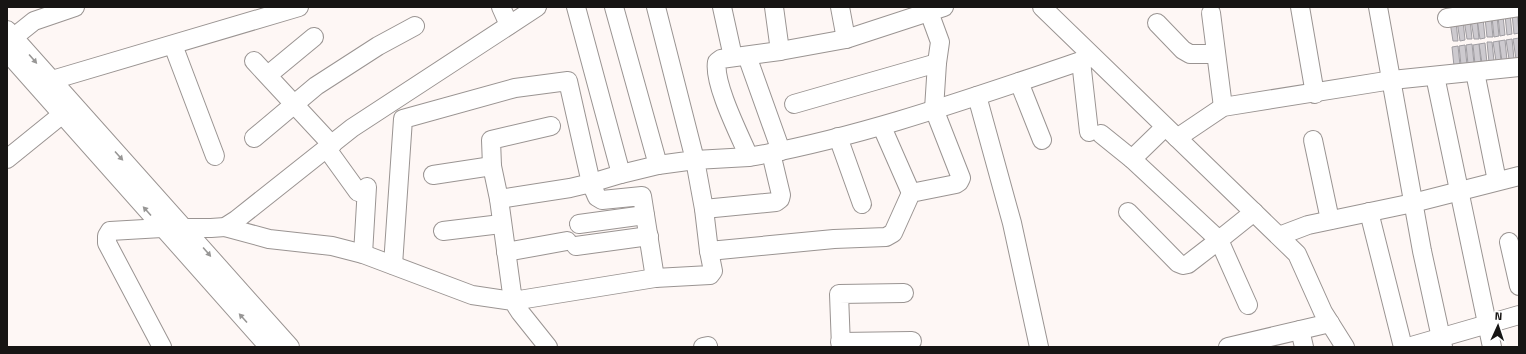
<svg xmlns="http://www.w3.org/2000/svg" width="1526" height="354" viewBox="0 0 1526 354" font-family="'Titillium Web',sans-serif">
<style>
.building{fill:#cdcacf;stroke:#9f9da2}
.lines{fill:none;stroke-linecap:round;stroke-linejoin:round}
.minor-casing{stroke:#9a9492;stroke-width:20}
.minor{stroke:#fff;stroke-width:18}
.oneway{fill:#979695}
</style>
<rect width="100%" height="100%" fill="#fef7f5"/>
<g class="building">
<polygon points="1517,13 1519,33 1514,34 1512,14"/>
<polygon points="1510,14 1512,34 1507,35 1505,15"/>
<polygon points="1497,16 1499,36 1494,37 1492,17"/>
<polygon points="1498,16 1503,16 1505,35 1500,36"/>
<polygon points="1491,17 1493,37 1487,37 1485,18"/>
<polygon points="1483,18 1485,38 1480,39 1477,19"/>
<polygon points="1470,19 1472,39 1467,39 1464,20"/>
<polygon points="1477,19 1479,39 1474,39 1471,20"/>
<polygon points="1463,20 1465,40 1460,41 1457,21"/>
<polygon points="1456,21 1458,41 1453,41 1450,22"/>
<polygon points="1519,38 1519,58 1516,59 1513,39"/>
<polygon points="1512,39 1514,59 1509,59 1506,40"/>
<polygon points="1505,40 1507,60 1502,61 1499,41"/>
<polygon points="1499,41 1501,61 1496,61 1493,42"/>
<polygon points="1487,42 1492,42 1494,61 1489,62"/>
<polygon points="1485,43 1487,63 1482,63 1479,44"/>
<polygon points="1472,44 1474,63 1468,64 1466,45"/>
<polygon points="1479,44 1481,63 1475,64 1473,45"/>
<polygon points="1465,45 1467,65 1461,65 1459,46"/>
<polygon points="1458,46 1460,65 1454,66 1452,47"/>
</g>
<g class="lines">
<g class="minor-casing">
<g id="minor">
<polyline points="501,7 509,25"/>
<polyline points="614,7 658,165"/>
<polyline points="722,7 733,57"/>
<polyline points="774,7 780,51"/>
<polyline points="840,7 846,39"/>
<path d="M944 7 846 39 780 51 721 59 717 62C713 83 740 136 749 157 867 136 979 95 1093 57"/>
<polyline points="1042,7 1297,254 1323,312 1345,347"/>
<polyline points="1300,7 1315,94"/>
<polyline points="1378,7 1422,251 1443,347"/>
<polyline points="1211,13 1223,107"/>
<polyline points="1447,18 1519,7"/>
<polyline points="1157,23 1183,50 1190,54 1216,54"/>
<polyline points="7,30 290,347"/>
<polyline points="14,37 34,21 75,7"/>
<polyline points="173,45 215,156"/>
<polyline points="7,52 269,347"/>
<polyline points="747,56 781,151"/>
<polyline points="254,61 332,145"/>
<polyline points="1081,61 1089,132"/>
<polyline points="1475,72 1497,181"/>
<polyline points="268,75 314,37"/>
<polyline points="1435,76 1492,347"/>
<polyline points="1019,82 1042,140"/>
<polyline points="42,83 299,7"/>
<polyline points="977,96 1012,223 1039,347"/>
<polyline points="794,104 937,63"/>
<polyline points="551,126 491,140 492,166 499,199 513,301 655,278 710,275 713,271 709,251"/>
<polyline points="882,127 911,193"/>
<polyline points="1101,134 1132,159 1219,240 1254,212"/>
<polyline points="838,137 862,204"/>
<polyline points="254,138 316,86 378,46 415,26"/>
<polyline points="1177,138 1223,107 1392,80 1519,67"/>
<polyline points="1313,140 1330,220"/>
<polyline points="327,149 358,192"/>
<polyline points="749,157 695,160 704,209 709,251 834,239 886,237 893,233 911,193 956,184 959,182 961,178 934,109 937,63 940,42 929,12"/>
<polyline points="7,159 70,108"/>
<polyline points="1132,159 1165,127"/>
<polyline points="621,174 658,165 695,160 656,7"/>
<polyline points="433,175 492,166"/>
<polyline points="499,199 570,188 591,183 597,197 602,200 642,196 655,278"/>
<polyline points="704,209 776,202 780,199 781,195 771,153"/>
<polyline points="1128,212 1178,263 1183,265 1188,264 1219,240 1248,305"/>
<polyline points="1369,212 1403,347"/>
<polyline points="579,224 645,215"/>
<polyline points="225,227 269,239 332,246 363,254 472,295 513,301 520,312 548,347"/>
<polyline points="443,231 501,224"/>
<polyline points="1279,236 1308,225 1413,203 1519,176"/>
<polyline points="1509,242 1519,286"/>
<polyline points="576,246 649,236"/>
<polyline points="506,252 567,241"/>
<polyline points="363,254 367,187"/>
<polyline points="393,265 403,119 515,88 568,81 591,183 621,174 576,7"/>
<polyline points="1300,330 1304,347"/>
<polyline points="840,342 912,341"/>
<polyline points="162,347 107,243 107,236 110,231 162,228 211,228 225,227 236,220 352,128 537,7"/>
<polyline points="703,347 708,346"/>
<polyline points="841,347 839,294 904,293"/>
<polyline points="1228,347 1330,323"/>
<polyline points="1408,347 1519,315"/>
</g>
</g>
<use href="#minor" class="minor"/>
</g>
<defs><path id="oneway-solid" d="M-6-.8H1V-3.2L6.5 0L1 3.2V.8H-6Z"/></defs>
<g class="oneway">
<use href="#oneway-solid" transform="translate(33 59) rotate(49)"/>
<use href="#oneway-solid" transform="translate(119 156) rotate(48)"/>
<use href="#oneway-solid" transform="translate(147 211) rotate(-132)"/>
<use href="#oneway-solid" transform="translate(207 252) rotate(49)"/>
<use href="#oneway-solid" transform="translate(243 318) rotate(-132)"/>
</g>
<rect width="1526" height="354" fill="none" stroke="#171514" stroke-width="16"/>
<g transform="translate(1498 326) rotate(3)" stroke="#ffffff" stroke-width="3" paint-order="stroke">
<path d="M0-3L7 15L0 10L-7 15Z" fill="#171514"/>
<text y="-6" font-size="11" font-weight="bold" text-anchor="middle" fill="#171514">N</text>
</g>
</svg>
